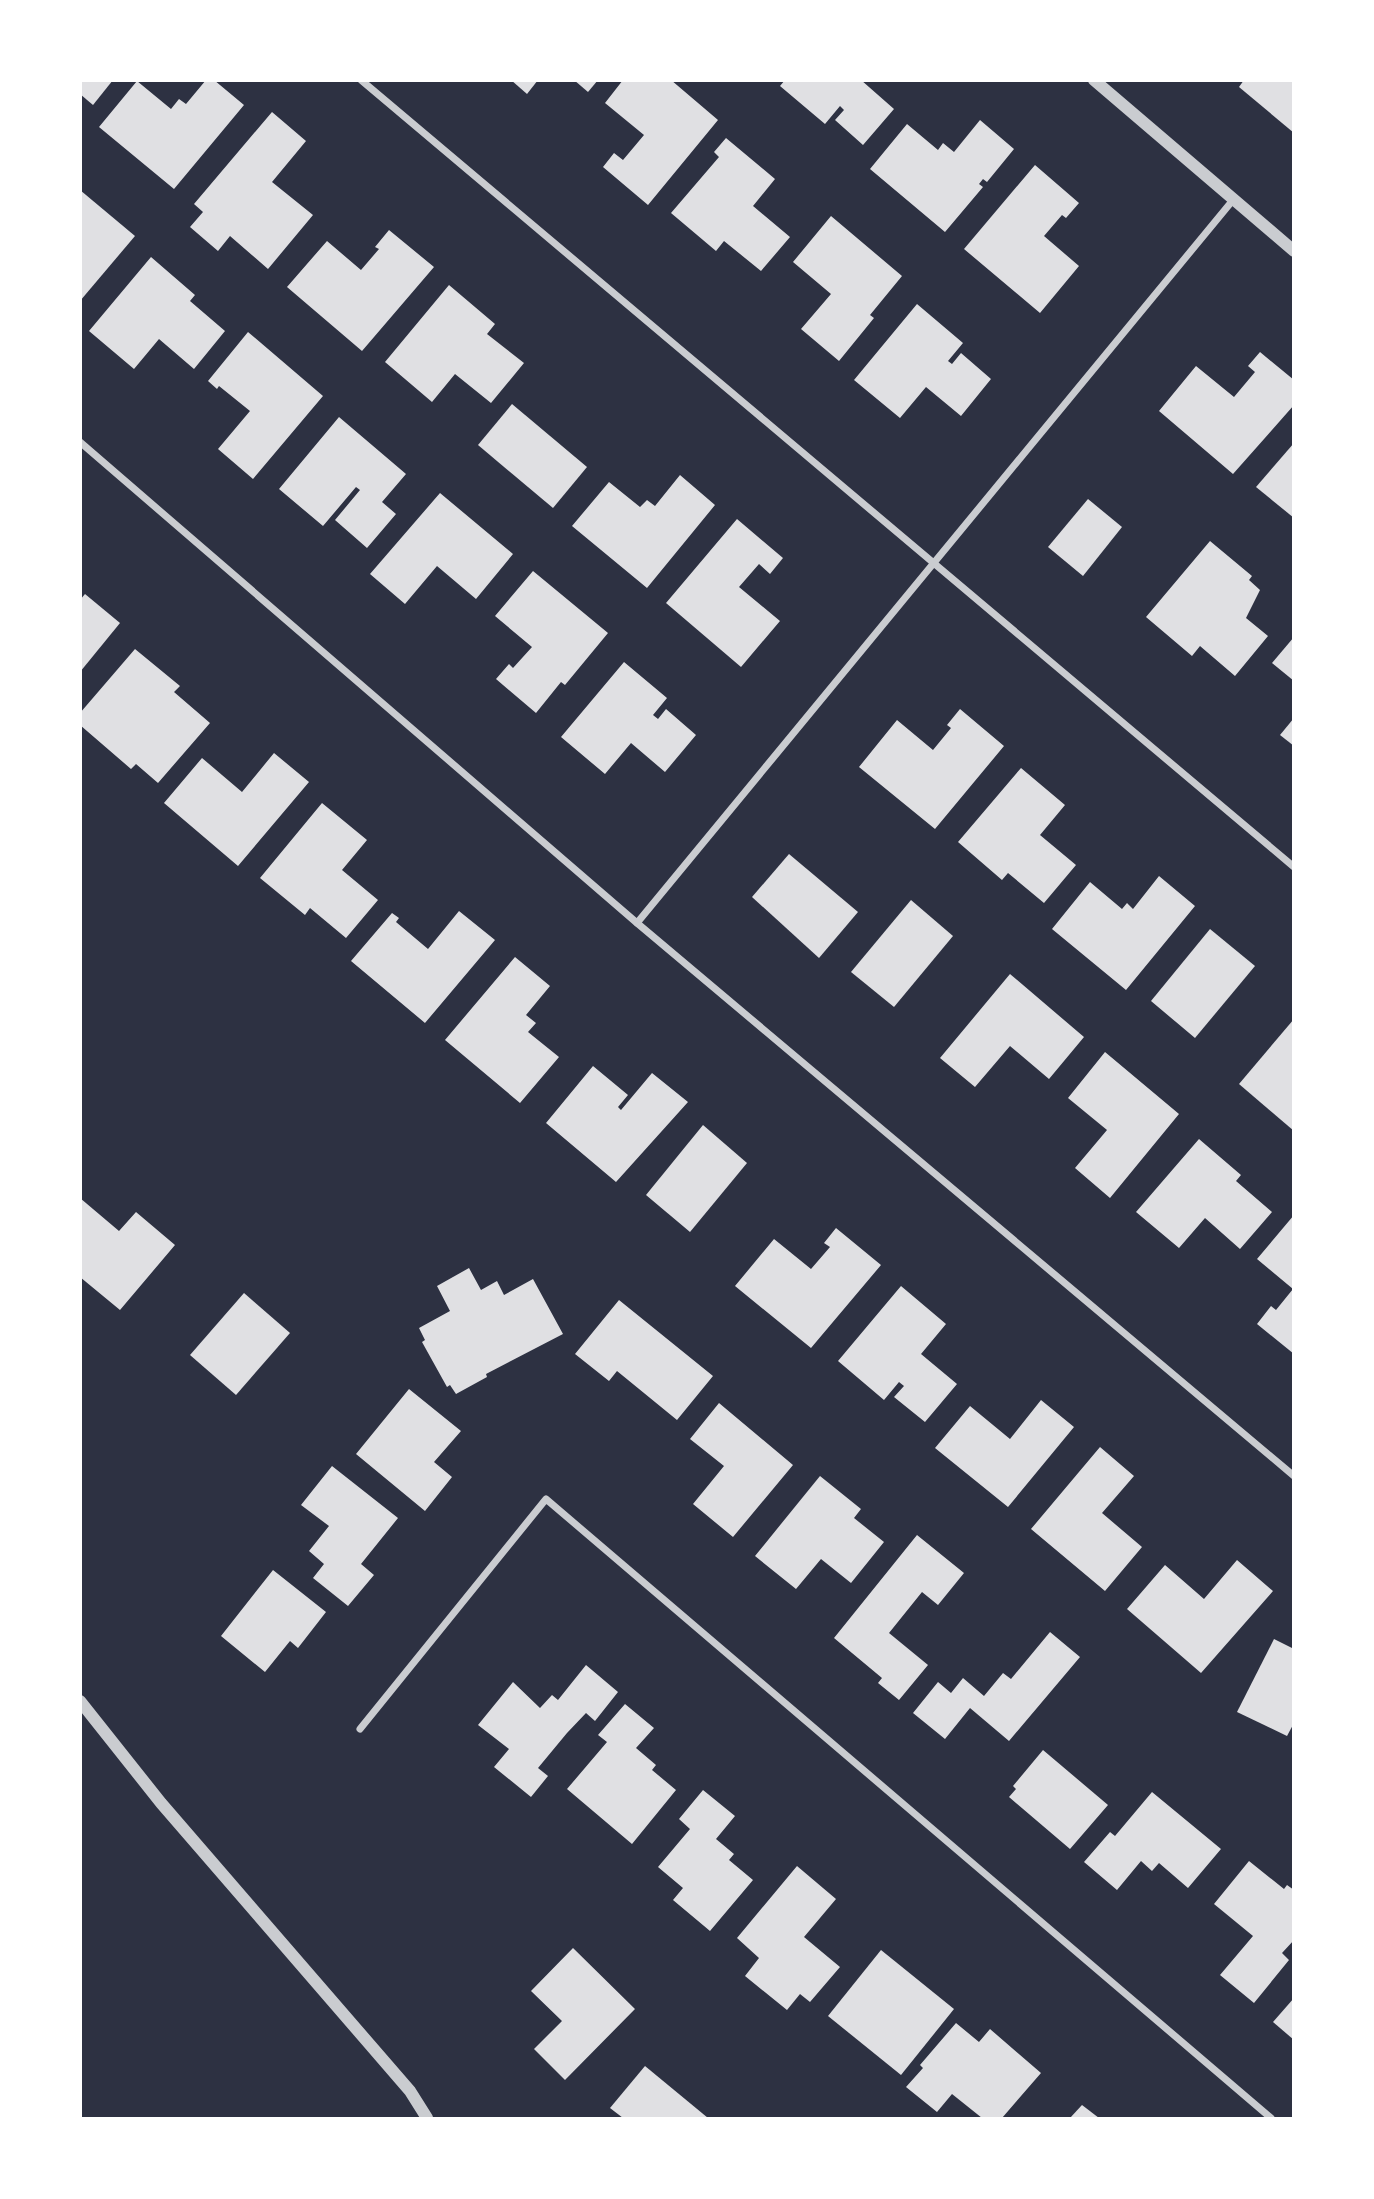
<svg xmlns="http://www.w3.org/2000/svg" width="1374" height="2199" viewBox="0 0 1374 2199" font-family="Signika,sans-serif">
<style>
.building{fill:#e0e0e3}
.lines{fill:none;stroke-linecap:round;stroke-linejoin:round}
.minor{stroke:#caccd0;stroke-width:7}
.tertiary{stroke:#caccd0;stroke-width:12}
</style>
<rect width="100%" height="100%" fill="#2d3142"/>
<g class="building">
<polygon points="80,80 113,80 93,105 80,94"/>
<polygon points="206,80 214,80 244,105 174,189 99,127 137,81 171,109 179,99 186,104"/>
<polygon points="511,80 538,80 527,94"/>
<polygon points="574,80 598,80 588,92"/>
<polygon points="623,80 671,80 718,120 648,205 603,167 614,153 623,160 644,135 605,103"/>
<polygon points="785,80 861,80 894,109 863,145 835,120 844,110 840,106 825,124 780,86"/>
<polygon points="1244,80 1294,80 1294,133 1239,87"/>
<polygon points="272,112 306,141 272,182 313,215 268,269 230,236 218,251 190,227 203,212 194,204"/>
<polygon points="980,120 1014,149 987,182 983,179 979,184 983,187 945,232 870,169 907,124 938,150 943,143 954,152"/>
<polygon points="726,138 775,179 753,206 790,237 761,271 724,241 716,251 671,213 719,157 714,152"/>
<polygon points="1035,165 1079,203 1066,218 1062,215 1044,236 1079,266 1040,313 964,249"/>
<polygon points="80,190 135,236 80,301"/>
<polygon points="831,216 902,276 870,315 874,318 839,361 801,329 831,294 793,262"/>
<polygon points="389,230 434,267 362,351 287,287 327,241 361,270 379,249 375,247"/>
<polygon points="151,257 195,295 190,301 225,331 194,369 159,339 134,369 89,331"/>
<polygon points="449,285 495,324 487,334 524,363 491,403 455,374 432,402 385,362"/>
<polygon points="917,304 963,343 948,361 952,364 961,353 991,379 961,416 926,387 900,418 854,380"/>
<polygon points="248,332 323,396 253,479 218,449 250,411 219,386 217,389 208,381"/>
<polygon points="1260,352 1294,380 1294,405 1233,474 1159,411 1196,366 1234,397 1255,372 1248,366"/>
<polygon points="512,404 587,467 553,508 478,445"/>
<polygon points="339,417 406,474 382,502 396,514 367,548 335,520 360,490 356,487 323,526 279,489"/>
<polygon points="1294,443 1294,518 1256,487"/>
<polygon points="680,475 715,505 647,588 572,526 609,482 640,507 647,500 655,506"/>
<polygon points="440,493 513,554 476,599 437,566 405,604 370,574"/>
<polygon points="1088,499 1122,527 1083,576 1048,547"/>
<polygon points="737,519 783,558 770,574 759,564 739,587 780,621 741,667 666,603"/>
<polygon points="1210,541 1252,576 1249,580 1260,590 1246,618 1268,636 1235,676 1200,646 1192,656 1146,617"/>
<polygon points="533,571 608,633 565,685 561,682 536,713 496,679 509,664 513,668 532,647 495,616"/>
<polygon points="85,594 120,623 80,672 80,600"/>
<polygon points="1294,637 1294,681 1272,663"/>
<polygon points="135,649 180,686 174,692 210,723 158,783 136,764 131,769 80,725 80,713"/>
<polygon points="624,662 667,698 653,715 658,719 666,709 696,735 665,772 631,743 605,774 561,737"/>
<polygon points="960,709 1004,746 935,829 859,767 897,720 933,750 951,728 947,725"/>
<polygon points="1294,718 1294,746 1280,735"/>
<polygon points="274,753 309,782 238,866 164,803 202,758 242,792"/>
<polygon points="1021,768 1065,805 1040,835 1076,865 1044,903 1008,873 1002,880 958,842"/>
<polygon points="322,803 367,840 342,870 378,900 346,938 310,908 305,915 260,878"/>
<polygon points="789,854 858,912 819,958 752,897"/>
<polygon points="1159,876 1195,906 1126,990 1052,929 1090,882 1122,909 1127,903 1133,909"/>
<polygon points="911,900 953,936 894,1007 851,972"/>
<polygon points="459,911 495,940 425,1023 351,961 392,913 399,918 396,922 428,949"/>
<polygon points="1210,929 1255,966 1195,1038 1151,1001"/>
<polygon points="515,957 550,986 526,1015 536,1023 528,1032 559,1057 520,1103 445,1040"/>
<polygon points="1010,974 1084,1037 1049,1079 1010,1046 975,1087 940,1058"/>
<polygon points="1294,1019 1294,1131 1239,1084"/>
<polygon points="1105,1052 1179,1114 1110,1198 1075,1168 1107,1130 1068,1098"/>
<polygon points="593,1066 628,1095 618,1107 621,1110 652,1073 688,1102 616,1182 546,1123"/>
<polygon points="703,1125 747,1163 690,1232 646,1195"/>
<polygon points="1199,1139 1241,1175 1236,1181 1272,1212 1240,1249 1205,1218 1179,1248 1136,1212"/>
<polygon points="80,1198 119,1231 136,1212 175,1245 120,1310 80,1277"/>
<polygon points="1294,1215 1294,1354 1257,1324 1271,1306 1276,1310 1293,1289 1257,1259"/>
<polygon points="836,1228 881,1265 811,1348 735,1286 774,1239 811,1269 830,1247 824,1243"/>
<polygon points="469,1268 481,1290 497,1281 504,1295 533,1279 563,1334 486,1374 487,1377 456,1394 450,1385 447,1387 422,1342 425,1340 419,1328 450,1311 437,1286"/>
<polygon points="901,1286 946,1324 921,1354 957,1384 925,1422 894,1397 904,1386 899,1382 884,1400 838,1361"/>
<polygon points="244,1293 290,1333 236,1395 190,1355"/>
<polygon points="619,1300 713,1376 677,1420 617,1371 609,1381 575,1354"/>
<polygon points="409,1389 461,1431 434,1462 452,1477 425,1511 356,1454"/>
<polygon points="1041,1400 1074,1427 1008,1507 935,1448 970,1406 1010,1439"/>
<polygon points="719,1403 793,1465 733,1537 693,1504 724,1466 690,1439"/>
<polygon points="1100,1447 1134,1476 1102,1513 1142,1547 1105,1591 1031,1529"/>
<polygon points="332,1466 398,1518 361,1564 374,1575 348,1606 313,1578 324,1564 309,1551 329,1526 301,1505"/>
<polygon points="820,1476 861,1509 854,1518 884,1542 851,1583 821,1559 796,1589 755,1556"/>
<polygon points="917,1535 964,1573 938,1605 922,1592 889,1633 928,1665 899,1700 878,1683 882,1678 834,1638"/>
<polygon points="1237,1560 1273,1591 1201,1673 1127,1609 1165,1565 1204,1599"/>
<polygon points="273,1570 326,1612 298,1648 290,1641 265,1672 221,1636"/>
<polygon points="1050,1632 1080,1657 1009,1741 970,1708 945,1739 913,1713 938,1682 951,1693 963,1678 984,1696 1003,1673 1011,1679"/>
<polygon points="1274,1639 1294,1649 1294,1723 1287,1736 1237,1712"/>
<polygon points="586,1665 618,1692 595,1721 586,1713 567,1733 538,1768 548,1776 531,1797 494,1767 509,1749 478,1725 513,1682 540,1708 552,1695 558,1700"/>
<polygon points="625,1704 654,1728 636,1748 656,1765 652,1770 676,1790 632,1844 567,1789 607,1742 598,1735"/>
<polygon points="1043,1750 1108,1805 1070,1849 1009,1797 1016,1789 1013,1786"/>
<polygon points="703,1790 735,1816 716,1839 734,1854 729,1860 753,1880 710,1931 673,1900 683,1888 658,1867 690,1829 679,1819"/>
<polygon points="1152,1792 1221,1849 1188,1888 1159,1863 1152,1871 1141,1861 1117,1890 1084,1862 1110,1832 1115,1836"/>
<polygon points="1249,1861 1284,1889 1287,1885 1294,1890 1294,1940 1282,1953 1289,1960 1254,2003 1220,1975 1253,1936 1214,1904"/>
<polygon points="797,1866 836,1899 804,1937 840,1967 810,2002 800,1994 787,2010 745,1976 759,1958 737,1938"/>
<polygon points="573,1948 635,2009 565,2080 534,2049 562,2021 531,1991"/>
<polygon points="881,1950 954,2009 901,2075 828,2016"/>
<polygon points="1294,1998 1294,2040 1273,2022"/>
<polygon points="956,2023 979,2042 990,2029 1041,2073 1002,2118 982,2118 952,2094 937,2112 906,2087 923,2068 920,2065"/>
<polygon points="645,2066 708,2118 623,2118 610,2108"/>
<polygon points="1082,2105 1099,2118 1070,2118"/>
</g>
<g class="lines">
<g class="minor">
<polyline points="361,80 1294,867"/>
<polyline points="80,442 637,923 1294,1476"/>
<polyline points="637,923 1233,200"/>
<polyline points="360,1729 546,1499 1271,2118"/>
</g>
<g class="tertiary">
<polyline points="1094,80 1294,251"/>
<polyline points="80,1701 161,1803 410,2091 427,2118"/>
</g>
</g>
<rect width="1374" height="2199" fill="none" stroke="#ffffff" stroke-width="164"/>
</svg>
